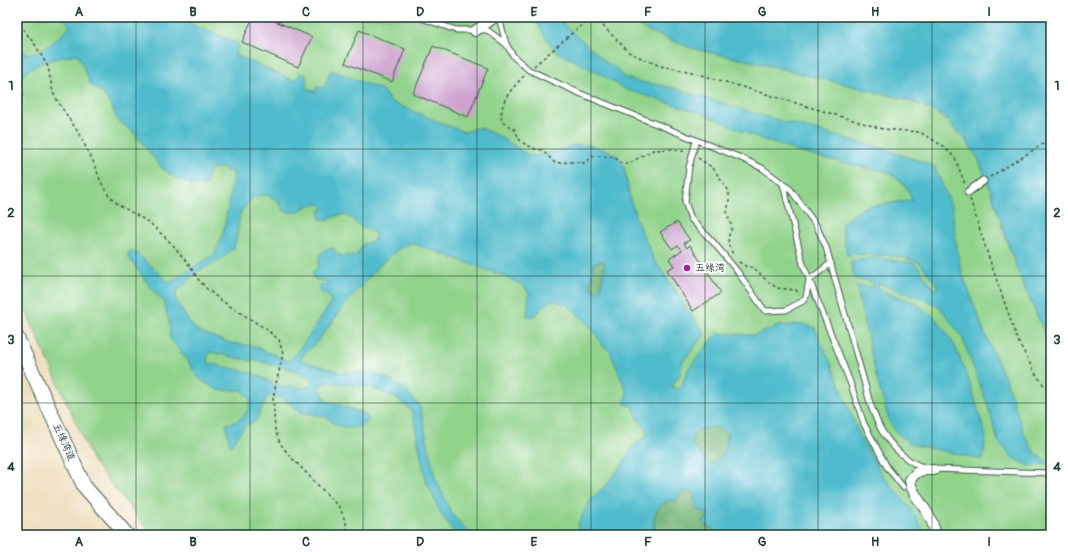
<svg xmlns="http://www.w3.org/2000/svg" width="1068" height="552" viewBox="0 0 1068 552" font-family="Pangolin,'LXGW WenKai TC',sans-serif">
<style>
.green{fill:#91d38b;stroke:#588860}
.forest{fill:#74b577;stroke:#4a7956}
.water{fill:#50bbcc;stroke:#387c80;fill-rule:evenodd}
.building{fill:#cda2ce}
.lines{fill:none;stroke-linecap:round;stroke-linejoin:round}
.service-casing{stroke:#3e5549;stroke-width:7}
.pedestrian-casing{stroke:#3e5549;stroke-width:9}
.minor-casing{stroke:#3e5549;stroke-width:12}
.secondary-casing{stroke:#3e5549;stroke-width:16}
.path{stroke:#3e5549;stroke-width:1.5;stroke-dasharray:3 3;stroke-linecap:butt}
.service{stroke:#fff;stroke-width:5}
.pedestrian{stroke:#fff;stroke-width:7}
.minor{stroke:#fff;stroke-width:10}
.secondary{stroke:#fff;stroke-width:14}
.grid{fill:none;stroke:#1f3d34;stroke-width:1;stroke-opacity:0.55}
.poi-dot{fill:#b5179e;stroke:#fff;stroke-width:1.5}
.labels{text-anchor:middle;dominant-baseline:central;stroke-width:4;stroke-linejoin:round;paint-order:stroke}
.poi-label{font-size:10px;fill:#1f3d34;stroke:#fff;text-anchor:start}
.street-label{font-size:10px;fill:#1f3d34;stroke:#fff}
.neatline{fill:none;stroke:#1f3d34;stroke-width:1.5}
.grid-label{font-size:13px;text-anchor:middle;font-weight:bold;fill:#1f3d34}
</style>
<rect width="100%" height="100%" fill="#fff"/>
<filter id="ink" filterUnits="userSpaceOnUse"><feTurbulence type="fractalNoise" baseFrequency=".025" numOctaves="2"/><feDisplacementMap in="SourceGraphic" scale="8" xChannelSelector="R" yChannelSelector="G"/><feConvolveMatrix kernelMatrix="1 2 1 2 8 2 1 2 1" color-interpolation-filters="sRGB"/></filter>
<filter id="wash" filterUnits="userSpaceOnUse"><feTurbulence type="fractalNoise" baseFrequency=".012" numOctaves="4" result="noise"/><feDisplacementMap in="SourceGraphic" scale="16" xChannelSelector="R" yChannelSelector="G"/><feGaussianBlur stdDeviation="0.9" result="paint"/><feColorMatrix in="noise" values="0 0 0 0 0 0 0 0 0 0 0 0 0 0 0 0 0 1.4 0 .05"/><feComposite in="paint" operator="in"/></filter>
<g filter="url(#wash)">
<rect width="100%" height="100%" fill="#f0e0c1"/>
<polygon class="green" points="17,17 627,17 644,29 691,48 767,65 901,98 924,106 936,112 963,136 978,158 993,197 1011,253 1023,284 1051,346 1051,535 152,535 93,461 17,291"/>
<g class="forest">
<polygon points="602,261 605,262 601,288 598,292 593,290 591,284 594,263"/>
<path d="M714 427 727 433C727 450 726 457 710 464 705 461 704 458 701 454 694 446 691 446 693 434L702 429Z"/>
<path d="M684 490 694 493V498L707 513V520L703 522 708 527 714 530V535H647L654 529C653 510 659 503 677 499Z"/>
</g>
<g class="water">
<path d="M64 17H159L184 21 239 44 235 55 295 81 300 73 307 75 305 80 308 81 306 88 315 92 317 87 324 88 331 70 382 90 391 102 464 132 479 127 500 137 530 156 550 154 570 146 588 145 607 150 619 157 624 167 630 199 640 229 655 261 705 334 683 361 680 374 672 387 680 389 688 369 718 333 754 335 779 326 804 324 815 328 836 375 860 437 882 474 911 509 926 535H714V530L708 527 703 522 707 520V513L697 509 694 493 684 490 677 499C659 503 653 510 654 529L647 535H578V524L591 499 608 483 624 462 636 443 646 437 647 429 639 421 632 405H625V399L627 393 610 351 602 345 594 331 568 305 552 300 543 306 536 315 527 317 529 294 524 286 504 276 412 243C385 248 335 319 317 342 311 349 303 352 301 360L343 373 367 372 386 377 404 389 420 406 435 477 452 514 471 535H456L440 512 426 481 412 411 398 399 370 387 324 382 319 387 326 401 364 413 369 420 360 427 347 428 334 424 327 417 302 412 280 397 267 396 256 421 245 426 230 446 226 424C243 421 246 416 251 400L242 390H218L199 379 187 360 170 338 169 321 164 302 152 289 127 255 130 251 138 254 166 280 171 282 215 254 224 230 234 174 222 168H212L207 174 206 186 192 185 175 178 162 168 136 135 117 119 112 106 104 95 90 84 78 54C63 57 23 63 20 82 20 86 22 91 23 95H17V51C38 61 55 40 70 27ZM261 195C275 195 278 201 285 212H299L306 206 321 204 324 207 320 211V219C333 221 333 215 342 215 354 216 354 224 363 228 369 231 371 229 376 235L373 241 363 244 357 255 345 256 336 254 334 248C319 250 319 254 318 268L312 272 314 279 328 282 327 285H320L319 292 329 296 331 303 297 353 288 361 254 346 230 343 197 331 188 320 176 300V292L198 271 220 260 234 248 237 236 240 213 253 197ZM602 261 605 262 601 288 598 292 593 290 591 284 594 263ZM210 352 251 361 254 359C276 368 293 365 313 380L310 386 301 388 293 386 283 387 273 383 255 374 209 363 207 358ZM714 427 727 433C727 450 726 457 710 464 705 461 704 458 701 454 694 446 691 446 694 434L702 429Z"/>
<polygon points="534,17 556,17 607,63 617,69 623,77 636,81 670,87 767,117 888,150 934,166 952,207 956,244 961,270 985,334 1006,380 1024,433 1034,452 1049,463 1030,466 1013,458 998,441 988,406 962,337 939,306 916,296 878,283 880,290 913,302 935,317 954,344 968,377 986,436 983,460 911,444 898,434 889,421 877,380 856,286 874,287 873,282 855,279 850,261 876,258 915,263 935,290 938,286 919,262 900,257 882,255 862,254 847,255 841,224 864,207 912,200 907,188 890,172 866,168 802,153 761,139 704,114 624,89 601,74 557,52 546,38"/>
<polygon points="627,17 1051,17 1051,346 1023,284 1011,253 993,197 978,158 963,136 943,116 924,106 901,98 767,65 691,48 644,29"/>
</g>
<g id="blocks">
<g class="building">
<polygon points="253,17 266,17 312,37 298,67 242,42"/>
<polygon points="359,30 405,49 392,82 345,63"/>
<polygon points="433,46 488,68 468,117 413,94"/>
<polygon points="677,222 690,240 684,243 687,248 690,245 721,293 693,311 667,270 674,266 669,259 682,250 678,245 672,249 660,232"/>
</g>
</g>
</g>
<g filter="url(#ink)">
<use href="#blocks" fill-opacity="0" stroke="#3e5549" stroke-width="1"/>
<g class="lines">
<g class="service-casing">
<g id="service">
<polyline points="418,17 456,30 487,30 506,44"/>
<path d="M499 17 506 44 514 57 529 70 579 93 741 158 762 168 790 189 816 225 826 247 871 406C875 416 878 426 884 434 892 447 909 464 924 467"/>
<polyline points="696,141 689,167 685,202 691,219 714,243 737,271 765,311 786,310 803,301 806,297 809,280 831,263"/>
<polyline points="783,184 803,264 850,382 864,424 887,467 903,487"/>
<polyline points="932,469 1051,473"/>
</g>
</g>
<g class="pedestrian-casing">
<polyline id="pedestrian" points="968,192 983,181"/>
</g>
<g class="minor-casing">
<g id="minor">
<polyline points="475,31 495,17"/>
<path d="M934 470C921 470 918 469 910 480 911 493 922 503 928 514 932 521 934 527 936 535"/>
</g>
</g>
<g class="secondary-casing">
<polyline id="secondary" points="17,338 84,486 127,535"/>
</g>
<g class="path">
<polyline points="1046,17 1051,24"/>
<polyline points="17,19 26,33 36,46 48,67 53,93 62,108 78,132 93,161 101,182 109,196 119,205 150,223 173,245 189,265 198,279 207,289 222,301 266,329 279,340 283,354 273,397 275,430 280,443 288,454 340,508 346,523 348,535"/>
<polyline points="534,66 577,29 594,17 630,53 660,66 692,72 883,129 920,132 943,146 955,158 965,184"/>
<path d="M524 76C512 88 498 103 502 122L514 129 521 142 535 149 542 150 555 163 571 162 584 163 594 156H604L614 157 622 164H628L653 150 673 149 686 152"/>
<polyline points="698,158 713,168 729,191 729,200 727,214 732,227 728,238 729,246 734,256"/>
<polyline points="990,177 1046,142 1051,135"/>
<polyline points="970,199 988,255 1018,341 1035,373 1051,395"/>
<polyline points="739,262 747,267 753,267 766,280 777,288 796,290 799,295"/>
</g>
<use href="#service" class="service"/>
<use href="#pedestrian" class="pedestrian"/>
<use href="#minor" class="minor"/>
<use href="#secondary" class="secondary"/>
</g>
</g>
<path class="grid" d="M136 17V535M250 17V535M363 17V535M477 17V535M591 17V535M705 17V535M818 17V535M932 17V535M17 149H1051M17 276H1051M17 403H1051"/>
<circle class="poi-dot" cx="687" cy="268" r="4"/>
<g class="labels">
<g class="poi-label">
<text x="695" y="268">五缘湾</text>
</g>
<g class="street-label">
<text transform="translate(64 442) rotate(66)">五缘湾道</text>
</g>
</g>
<rect width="1068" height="552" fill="none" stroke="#fff" stroke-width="44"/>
<rect x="22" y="22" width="1024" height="508" class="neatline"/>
<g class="grid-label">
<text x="79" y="16">A</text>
<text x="193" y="16">B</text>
<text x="306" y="16">C</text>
<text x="420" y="16">D</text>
<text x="534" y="16">E</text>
<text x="648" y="16">F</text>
<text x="762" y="16">G</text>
<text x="875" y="16">H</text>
<text x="989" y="16">I</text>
<text x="11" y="90">1</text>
<text x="1057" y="90">1</text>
<text x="11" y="217">2</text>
<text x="1057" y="217">2</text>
<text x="11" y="344">3</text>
<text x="1057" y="344">3</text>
<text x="11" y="471">4</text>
<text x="1057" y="471">4</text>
<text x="79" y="546">A</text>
<text x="193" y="546">B</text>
<text x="306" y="546">C</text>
<text x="420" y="546">D</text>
<text x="534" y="546">E</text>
<text x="648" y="546">F</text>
<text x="762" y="546">G</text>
<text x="875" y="546">H</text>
<text x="989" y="546">I</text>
</g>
</svg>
